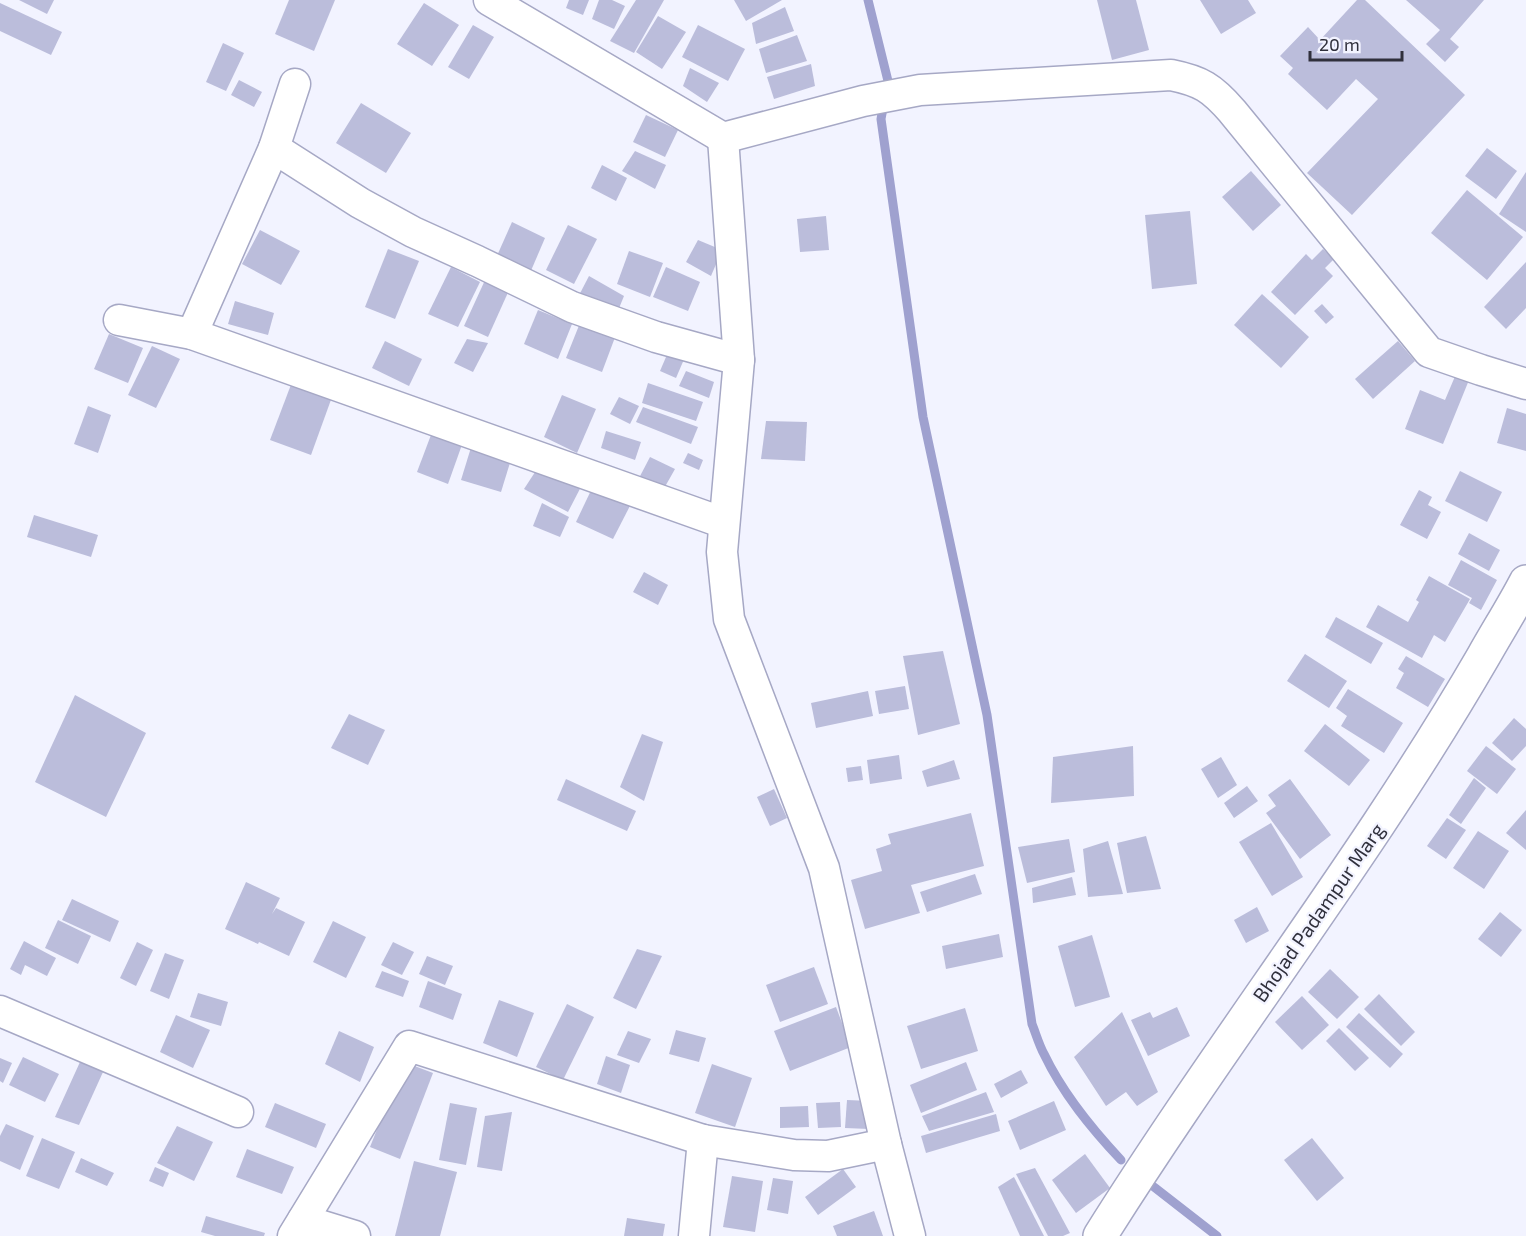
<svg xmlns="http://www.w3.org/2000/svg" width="1526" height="1236" viewBox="0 0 1526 1236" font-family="'Exo 2',sans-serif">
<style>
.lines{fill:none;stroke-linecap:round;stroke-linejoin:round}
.stream{stroke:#9fa1cf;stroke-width:9}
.building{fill:#bbbddb}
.minor-casing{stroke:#a6a8c5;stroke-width:33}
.tertiary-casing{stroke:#a6a8c5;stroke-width:36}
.minor{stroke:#fff;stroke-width:30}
.tertiary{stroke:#fff;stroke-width:33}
.labels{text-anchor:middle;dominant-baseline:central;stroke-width:4.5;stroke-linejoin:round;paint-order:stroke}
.street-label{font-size:20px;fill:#30303c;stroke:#f2f3ff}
</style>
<rect width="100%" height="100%" fill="#f2f3ff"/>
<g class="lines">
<g class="stream">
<path d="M868 0 888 81 881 119 923 417 987 715 1032 1024C1036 1034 1039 1045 1044 1054 1063 1094 1091 1128 1121 1160"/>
<polyline points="1154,1187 1217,1236"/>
</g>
</g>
<g class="building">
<polygon points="19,0 54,0 47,14"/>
<polygon points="289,0 335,0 314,51 275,34"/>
<polygon points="569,0 589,0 583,15 566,8"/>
<polygon points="599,0 612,0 625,6 614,29 592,19"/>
<polygon points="636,0 664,0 634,53 610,41"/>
<polygon points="734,0 782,0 746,21"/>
<polygon points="1097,0 1136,0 1149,50 1112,60"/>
<polygon points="1200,0 1248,0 1256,13 1221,34"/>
<polygon points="1357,0 1365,0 1465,95 1352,215 1307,173 1378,99 1356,79 1327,110 1288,74 1293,68 1280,56 1308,27 1320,40"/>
<polygon points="1406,0 1484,0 1450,39 1459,47 1445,62 1426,44 1440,30"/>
<polygon points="0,3 62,32 51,55 0,31"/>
<polygon points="424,3 459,25 432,66 397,44"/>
<polygon points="785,7 794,31 756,44 752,23"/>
<polygon points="658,16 686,32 662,69 636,52"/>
<polygon points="473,25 494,37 469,79 448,67"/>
<polygon points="698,25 745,49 728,81 682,57"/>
<polygon points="797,35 807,61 766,73 759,49"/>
<polygon points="223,43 244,53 226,91 206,82"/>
<polygon points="811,64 815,86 774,99 767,77"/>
<polygon points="690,68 719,83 707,102 683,86"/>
<polygon points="239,80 262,92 254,107 231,95"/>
<polygon points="361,103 411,133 386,173 336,143"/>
<polygon points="646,115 678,130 665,157 633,142"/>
<polygon points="1487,148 1517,171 1496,199 1465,176"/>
<polygon points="635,151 666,165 655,189 622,171"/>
<polygon points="602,165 627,178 616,201 591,188"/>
<polygon points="1251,171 1281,205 1253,231 1222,197"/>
<polygon points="1526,172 1526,232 1499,214"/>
<polygon points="1467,190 1523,237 1487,280 1431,233"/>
<polygon points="1190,211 1197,284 1152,289 1145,215"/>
<polygon points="826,216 829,250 800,252 797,219"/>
<polygon points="512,222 545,238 530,273 496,258"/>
<polygon points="568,225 597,239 574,284 546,270"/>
<polygon points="260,230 300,251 281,285 242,264"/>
<polygon points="698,240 722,250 711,276 686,262"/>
<polygon points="388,249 419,261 395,319 365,307"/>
<polygon points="1323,249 1334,259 1325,268 1333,276 1295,315 1271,292 1306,254 1312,260"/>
<polygon points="629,251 663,263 650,297 617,284"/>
<polygon points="1526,262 1526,308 1506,329 1484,307"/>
<polygon points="451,267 480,282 458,327 428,314"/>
<polygon points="666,267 700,282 688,311 653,297"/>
<polygon points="589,276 624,296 615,318 575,303"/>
<polygon points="486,278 510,288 488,337 464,326"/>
<polygon points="1262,294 1309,337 1281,368 1234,325"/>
<polygon points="235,301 274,313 268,335 228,324"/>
<polygon points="1322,304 1334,317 1326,324 1314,311"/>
<polygon points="538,310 572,324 558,359 524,344"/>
<polygon points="582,318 617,332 602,372 566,358"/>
<polygon points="109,334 143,348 128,383 94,369"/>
<polygon points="467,339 488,343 473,372 454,363"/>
<polygon points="385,341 422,359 409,386 372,368"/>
<polygon points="1398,341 1415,361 1373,399 1355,379"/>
<polygon points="672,343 688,350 676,378 660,371"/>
<polygon points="152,346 180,359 156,408 128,395"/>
<polygon points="686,371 714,382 709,398 679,386"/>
<polygon points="1456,374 1469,380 1443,444 1405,429 1420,390 1445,400"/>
<polygon points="292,382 332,397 311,455 270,440"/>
<polygon points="648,383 703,402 696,421 642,403"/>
<polygon points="562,395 596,409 577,453 544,437"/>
<polygon points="619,397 639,406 630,424 610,414"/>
<polygon points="88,406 111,415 98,453 74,444"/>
<polygon points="643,407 698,427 691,444 636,422"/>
<polygon points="1507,408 1526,414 1526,451 1497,443"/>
<polygon points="766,421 807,422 805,461 761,459"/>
<polygon points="434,427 464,439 448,484 417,472"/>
<polygon points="606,431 641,442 635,460 601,448"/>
<polygon points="473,441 513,453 501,492 461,480"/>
<polygon points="688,453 703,460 699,470 683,463"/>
<polygon points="650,457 675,469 662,492 638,480"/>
<polygon points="539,466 585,479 568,512 524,489"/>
<polygon points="1460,471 1502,492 1487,522 1445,501"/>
<polygon points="595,482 633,500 613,539 576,522"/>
<polygon points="1419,490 1432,497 1428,505 1441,512 1427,539 1400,525"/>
<polygon points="542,503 569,517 560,537 533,526"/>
<polygon points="34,515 98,535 91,557 27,537"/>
<polygon points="1469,533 1500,550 1489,571 1458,554"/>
<polygon points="1461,560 1497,580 1481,610 1469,603 1472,598 1448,585"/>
<polygon points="644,572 668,585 658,605 633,592"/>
<polygon points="1429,576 1470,599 1445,642 1434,635 1422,658 1366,627 1378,605 1408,622 1419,602 1416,600"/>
<polygon points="1336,617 1383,643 1371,664 1325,637"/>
<polygon points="943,651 960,724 918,735 903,656"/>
<polygon points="1305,654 1347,681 1329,708 1287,681"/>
<polygon points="1406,656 1445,679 1428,707 1396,688 1404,673 1398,669"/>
<polygon points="905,686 909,709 879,714 875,691"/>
<polygon points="1348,689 1403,723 1384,753 1341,726 1347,716 1336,708"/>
<polygon points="868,691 873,716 816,728 811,703"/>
<polygon points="75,695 146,733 106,817 35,782"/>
<polygon points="349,714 385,730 368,765 331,748"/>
<polygon points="1514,718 1526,729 1526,746 1512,761 1492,743"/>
<polygon points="1325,724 1370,760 1349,786 1304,751"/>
<polygon points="642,734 663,742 644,801 620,787"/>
<polygon points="1133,746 1134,796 1051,803 1053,757"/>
<polygon points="1486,746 1516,769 1497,794 1467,771"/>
<polygon points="899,755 902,779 870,784 867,760"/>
<polygon points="1221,757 1237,785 1218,798 1201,769"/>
<polygon points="954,760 960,779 927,787 922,771"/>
<polygon points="861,766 863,780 848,782 846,768"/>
<polygon points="1474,778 1486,788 1461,824 1449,815"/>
<polygon points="566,779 636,811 627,831 557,800"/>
<polygon points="1290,779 1331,835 1300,859 1266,813 1276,806 1268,795"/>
<polygon points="1247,786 1258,801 1234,818 1224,803"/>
<polygon points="774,789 787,818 770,826 757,797"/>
<polygon points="1526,810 1526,850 1506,833"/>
<polygon points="971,813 984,866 911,885 920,913 865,929 851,880 882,871 876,849 891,844 888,834"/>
<polygon points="1447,818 1466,830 1446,859 1427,846"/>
<polygon points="1271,823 1303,877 1272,896 1239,842"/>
<polygon points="1478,831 1509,851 1484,889 1453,868"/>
<polygon points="1146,836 1161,889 1127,893 1117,843"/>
<polygon points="1069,839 1075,872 1027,883 1018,847"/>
<polygon points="1108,841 1123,894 1088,897 1083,849"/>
<polygon points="975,874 982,894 927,912 920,892"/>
<polygon points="1072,877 1076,895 1033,903 1032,888"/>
<polygon points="246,882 280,898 272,914 276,908 305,922 289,956 259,942 258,944 225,929"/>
<polygon points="72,899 119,921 110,942 62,920"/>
<polygon points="1257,907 1269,931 1246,943 1234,920"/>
<polygon points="1500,912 1522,930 1501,957 1478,939"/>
<polygon points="58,920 91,936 78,964 45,948"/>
<polygon points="333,921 366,937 346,978 313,962"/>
<polygon points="999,934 1003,957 946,969 942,946"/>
<polygon points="1092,935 1110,997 1075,1007 1058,946"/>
<polygon points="24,941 56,958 47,976 25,965 21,975 10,969"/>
<polygon points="137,942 153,950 136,986 120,978"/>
<polygon points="393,942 414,952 402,975 381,965"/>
<polygon points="637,949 662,956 636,1009 613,998"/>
<polygon points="165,953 184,960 169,999 150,991"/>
<polygon points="427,956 453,966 445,985 419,974"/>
<polygon points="814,967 828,1004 780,1022 766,985"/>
<polygon points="1330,969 1359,997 1337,1019 1308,992"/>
<polygon points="382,971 409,981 403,997 375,987"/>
<polygon points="428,981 462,994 453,1020 419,1007"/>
<polygon points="198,993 228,1002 221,1026 190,1017"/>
<polygon points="1379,994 1415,1032 1401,1046 1364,1009"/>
<polygon points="1302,996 1329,1025 1302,1050 1275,1022"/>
<polygon points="499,1000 534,1013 517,1057 483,1043"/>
<polygon points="567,1004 594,1017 563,1080 536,1067"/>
<polygon points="836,1007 851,1047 790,1071 774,1031"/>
<polygon points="1177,1007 1190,1036 1148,1056 1131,1020 1150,1012 1153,1018"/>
<polygon points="965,1008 978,1051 921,1069 907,1026"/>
<polygon points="1122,1012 1158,1092 1137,1106 1126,1092 1106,1106 1074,1057"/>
<polygon points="1359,1013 1403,1054 1390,1068 1346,1027"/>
<polygon points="176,1015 210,1030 193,1068 160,1052"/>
<polygon points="1339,1028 1369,1058 1355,1071 1326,1041"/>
<polygon points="676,1030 706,1038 699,1062 669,1054"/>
<polygon points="339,1031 374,1047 360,1082 325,1064"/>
<polygon points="628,1031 651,1039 639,1063 617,1055"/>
<polygon points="606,1056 630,1065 621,1093 597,1084"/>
<polygon points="23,1057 59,1074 45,1102 9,1085"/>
<polygon points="0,1058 12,1063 3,1083 0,1081"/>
<polygon points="80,1062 103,1072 79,1125 55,1117"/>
<polygon points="404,1062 433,1073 400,1159 370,1147"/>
<polygon points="966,1062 977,1090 921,1113 910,1085"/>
<polygon points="712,1064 752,1078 735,1127 695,1113"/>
<polygon points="1021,1070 1028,1083 1001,1098 994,1084"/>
<polygon points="986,1092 994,1112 929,1131 922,1116"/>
<polygon points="847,1100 870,1101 869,1129 845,1128"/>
<polygon points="1054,1101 1066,1130 1020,1150 1008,1121"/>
<polygon points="840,1102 841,1127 818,1128 816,1103"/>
<polygon points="275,1103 326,1124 316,1148 265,1127"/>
<polygon points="450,1103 477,1108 466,1165 439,1160"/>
<polygon points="808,1106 809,1127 780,1128 780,1107"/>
<polygon points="512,1112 502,1171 477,1167 485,1116"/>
<polygon points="996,1114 1000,1131 926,1153 921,1136"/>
<polygon points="6,1124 34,1136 20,1170 0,1161 0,1136"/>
<polygon points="177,1126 213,1142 194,1181 157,1163"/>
<polygon points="42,1138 75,1152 59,1189 26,1176"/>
<polygon points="1312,1138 1344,1178 1317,1201 1284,1160"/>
<polygon points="247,1149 294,1167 282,1194 236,1177"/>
<polygon points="1085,1154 1110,1188 1076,1213 1052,1180"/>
<polygon points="81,1158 114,1173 107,1186 75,1172"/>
<polygon points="414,1161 457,1172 440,1236 395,1236"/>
<polygon points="155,1167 169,1173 163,1187 149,1181"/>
<polygon points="1035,1168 1070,1233 1063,1236 1048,1236 1016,1174"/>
<polygon points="843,1169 856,1187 818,1215 805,1197"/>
<polygon points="732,1176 763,1181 755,1232 723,1227"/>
<polygon points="1014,1177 1044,1236 1020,1236 998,1187"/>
<polygon points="773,1178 793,1181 788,1214 767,1210"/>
<polygon points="874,1211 883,1236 837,1236 833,1226"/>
<polygon points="206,1216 265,1233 264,1236 215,1236 201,1232"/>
<polygon points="627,1218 665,1224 663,1236 624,1236"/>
</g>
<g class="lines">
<g class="minor-casing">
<g id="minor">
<path d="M489 0 723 138 863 101 920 90 1171 75C1201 81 1212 88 1232 111L1429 352 1481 370 1526 384"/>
<polyline points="723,138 739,360 722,552 729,619 824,868 886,1144 910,1236"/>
<polyline points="274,148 360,203 413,232 477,261 572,307 656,337 739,360"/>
<polyline points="119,320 192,334 724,523"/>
<polyline points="192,334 274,148 295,84"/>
<polyline points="0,1011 238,1112"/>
<polyline points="303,1220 355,1236"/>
<polyline points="293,1236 409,1046 703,1140 794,1155 828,1156 886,1144"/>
<polyline points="694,1236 703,1140"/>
</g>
</g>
<g class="tertiary-casing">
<path id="tertiary" d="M1100 1236C1223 1040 1367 857 1483 657 1497 632 1513 607 1526 582"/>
</g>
<use href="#minor" class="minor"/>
<use href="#tertiary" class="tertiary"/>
</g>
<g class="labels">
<g class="street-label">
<text transform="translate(1318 912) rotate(-55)">Bhojad Padampur Marg</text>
</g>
</g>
<path d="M1310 51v9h92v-9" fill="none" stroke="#30303c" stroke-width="3"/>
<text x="1319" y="51" font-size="18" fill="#30303c" stroke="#f2f3ff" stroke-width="4.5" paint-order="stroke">20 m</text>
</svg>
